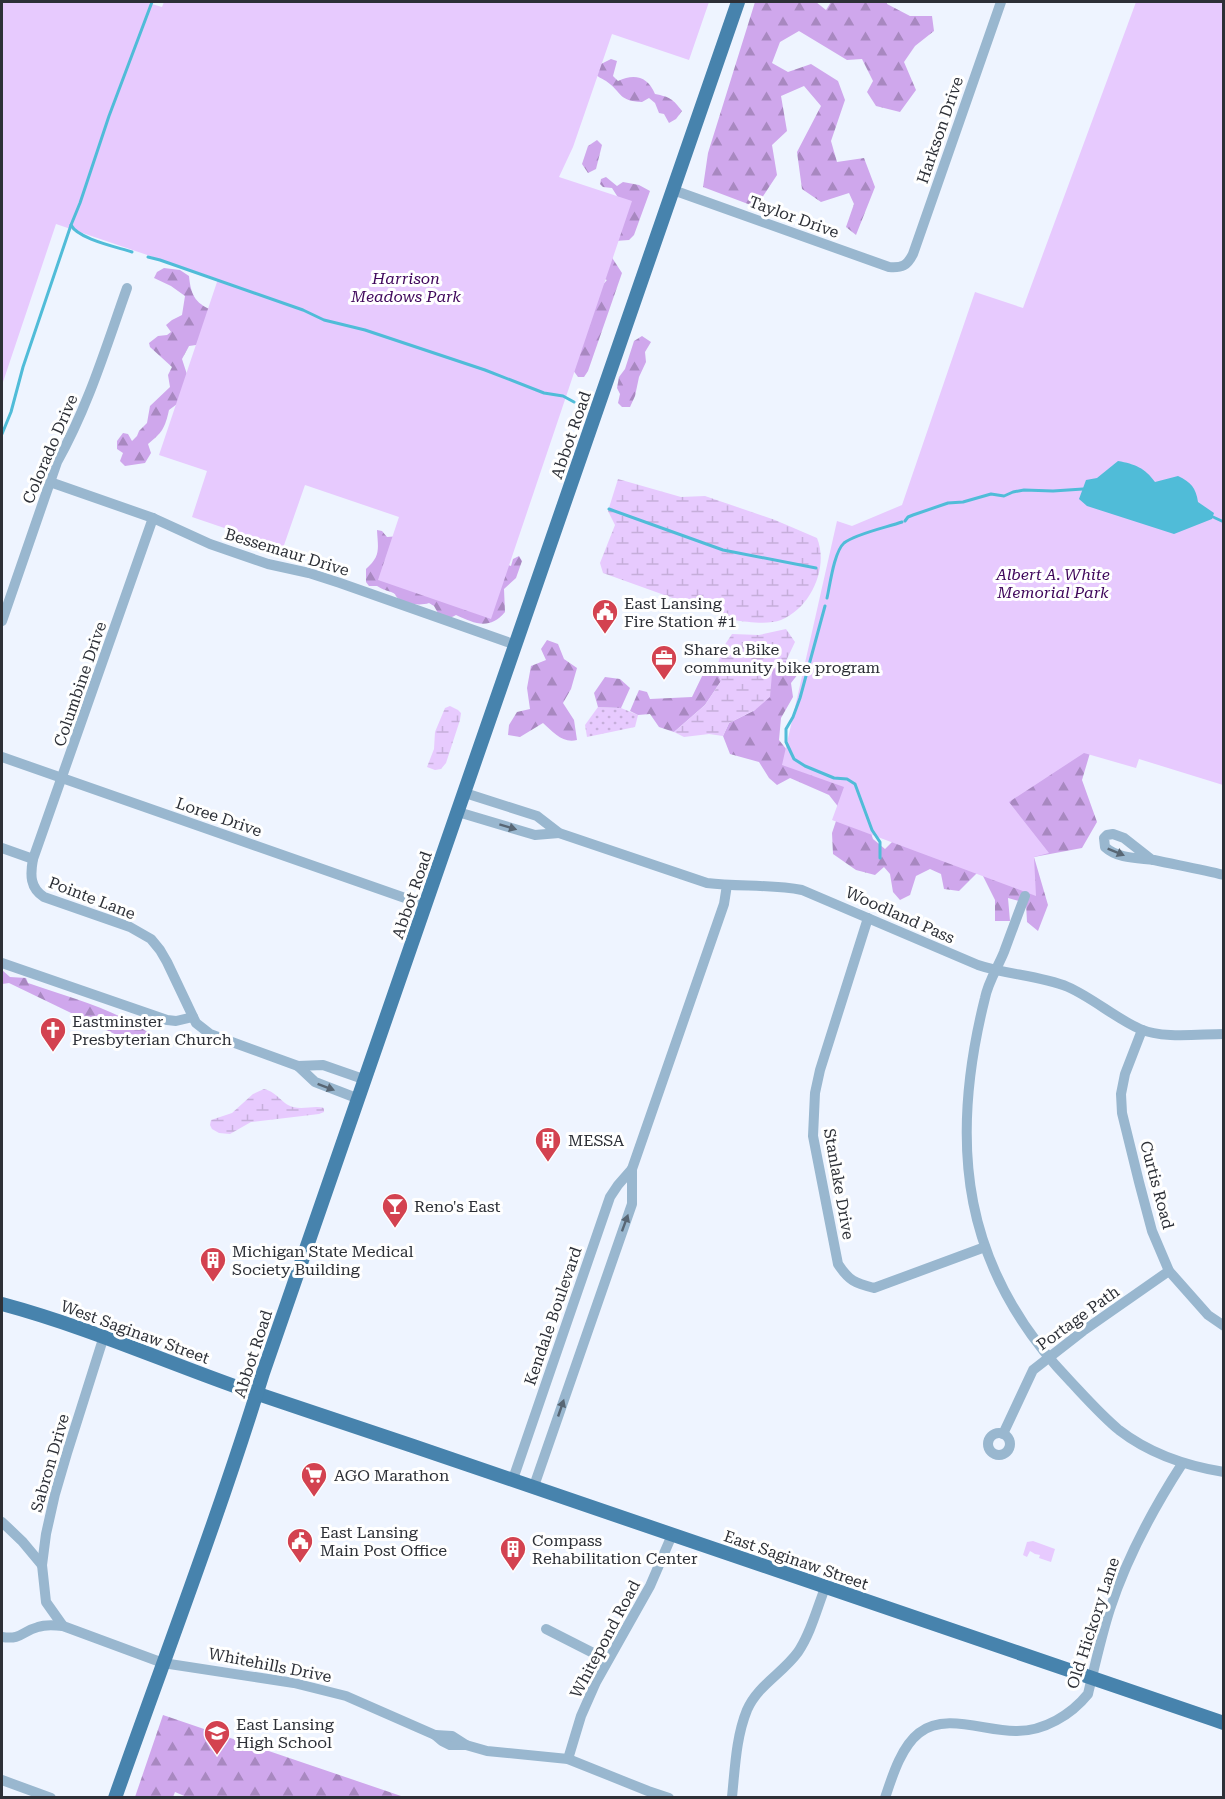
<svg xmlns="http://www.w3.org/2000/svg" width="1225" height="1799" viewBox="0 0 1225 1799" font-family="'Roboto Serif',serif">
<style>
.grass{fill:url(#grass-dots)}
.forest{fill:url(#forest-firs)}
.wetland{fill:url(#wetland-marsh)}
.park{fill:#e7cafe}
.water{fill:#50bcd8}
.lines{fill:none;stroke-linecap:round;stroke-linejoin:round}
.stream{stroke:#50bcd8;stroke-width:3}
.minor{stroke:#99b7cf;stroke-width:10}
.major{stroke:#4783ad;stroke-width:14}
.oneway{fill:#586674}
.labels{text-anchor:middle;dominant-baseline:central;stroke-width:6;stroke-linejoin:round;paint-order:stroke}
.street-label{font-size:16px;fill:#2d3037;stroke:#fff}
.park-label{font-size:16px;font-style:italic;fill:#3f075b;stroke:#fff}
.poi-label{font-size:16px;fill:#2d3037;stroke:#fff;text-anchor:start}
</style>
<defs>
<pattern id="grass-dots" width="8" height="8" patternUnits="userSpaceOnUse" patternTransform="scale(1.5)"><rect width="8" height="8" fill="#e7cafe"/><path d="M2 2h.1M6 6h.1" fill="none" stroke="#c6aeda" stroke-width="1.8" stroke-linecap="round"/></pattern>
<pattern id="forest-firs" width="22" height="20" patternUnits="userSpaceOnUse" patternTransform="scale(1.5)"><rect width="22" height="20" fill="#cfa7ec"/><path d="M5 1l3.5 6h-7zM16 11l3.5 6h-7z" fill="#a888c0"/></pattern>
<pattern id="wetland-marsh" width="20" height="14" patternUnits="userSpaceOnUse" patternTransform="scale(1.5)"><rect width="20" height="14" fill="#e7cafe"/><path d="M1 5h8M5 5V1M11 12h8M15 12V8" fill="none" stroke="#c6aeda"/></pattern>
</defs>
<rect width="100%" height="100%" fill="#eef4ff"/>
<polygon class="grass" points="598,707 621,708 638,715 635,727 587,737 585,725"/>
<g class="forest">
<polygon points="755,2 816,2 826,10 831,2 887,2 887,4 910,16 932,16 934,31 915,46 904,62 916,90 900,112 876,106 867,92 873,81 862,59 847,60 799,31 780,42 772,63 788,72 811,64 838,81 845,100 831,141 837,162 864,158 875,187 856,235 846,227 854,204 849,193 821,202 802,189 797,152 821,106 804,86 781,96 787,131 772,145 777,175 756,207 703,187 708,153"/>
<path d="M611 59 617 61 613 76 618 81C635 73 648 77 655 94 670 97 673 99 682 111L676 119 669 123 664 114 659 113 655 103 649 98 642 102C618 101 623 93 606 81 601 78 598 77 594 73L599 65Z"/>
<polygon points="597,140 602,145 596,169 588,173 582,164 588,146"/>
<polygon points="606,177 617,186 623,182 639,185 650,191 634,235 629,240 615,241 609,253 622,273 588,371 584,377 578,377 573,370 600,288 607,280 601,277 619,199 612,188 603,187 600,184 601,179"/>
<path d="M164 268 180 270 189 276C191 297 196 304 216 312L203 344 189 346 182 359 194 396 181 401 169 410C165 428 162 433 148 444L151 453 145 463 125 466 120 461 123 453 117 449V441L123 433 128 434 132 441 137 436 139 431 147 423 150 406 170 387 168 375 172 367 150 347 149 343 158 336 167 335 171 332 166 325 172 320 182 315 185 296 171 286 154 278 157 272Z"/>
<polygon points="642,336 651,342 645,352 646,362 639,377 635,396 630,407 622,407 618,403 620,394 617,388 619,377 625,369 634,341"/>
<path d="M377 530 382 531 387 537 414 535 511 566 513 559 519 556 522 561 516 578 504 589 505 612C490 630 475 624 456 615L450 618 438 613 434 606 429 603C420 606 406 604 399 599 393 594 398 595 391 592 385 590 382 589 377 586H369L366 582V569C381 556 378 549 377 530Z"/>
<path d="M547 640 558 644 564 659 577 668 571 689 563 703 574 720 577 740C563 744 553 732 543 723L520 737 508 735 509 725 517 712 530 709 527 688 531 666 546 660 541 649Z"/>
<polygon points="786,661 798,674 791,683 793,697 781,718 779,740 798,764 840,782 862,806 873,839 885,849 895,839 946,736 1138,757 1090,753 1082,780 1097,822 1082,848 1034,857 1048,905 1038,931 1027,922 1026,903 1008,898 1010,921 995,921 995,900 980,870 959,891 944,889 941,874 930,869 916,876 910,895 900,900 893,892 890,874 884,867 875,875 856,870 833,854 832,833 840,809 829,795 790,778 777,785 769,778 759,762 730,754 723,736 729,723 755,710 773,662"/>
<polygon points="716,671 721,681 705,705 674,732 659,727 650,714 638,715 630,711 639,690 647,692 650,699 692,697 704,672"/>
<polygon points="605,677 620,679 630,688 621,708 598,707 594,693"/>
<path d="M2 970 10 977 26 978 28 983C70 998 117 1009 153 1036L125 1039 9 983 2 984Z"/>
<polygon points="163,1715 404,1797 189,1798 175,1792 173,1797 135,1797"/>
</g>
<g class="wetland">
<path d="M618 479 681 497 705 496 775 520 817 538C829 567 811 608 781 620 769 625 747 622 734 620L603 573 600 563 615 525 608 511Z"/>
<polygon points="786,629 795,642 786,661 773,662 770,697 755,710 729,723 723,736 709,734 684,737 674,732 705,705 721,681 716,671 722,649 732,634 759,635"/>
<polygon points="450,706 458,710 461,713 460,720 446,763 441,769 435,770 427,767 434,749 435,732 445,708"/>
<path d="M264 1089C279 1093 280 1103 293 1107 304 1110 314 1105 324 1108V1112L319 1114 251 1122 230 1134 219 1133 212 1129 210 1125 211 1120 232 1113 253 1094Z"/>
</g>
<g class="park">
<polygon points="2,2 145,2 162,7 164,2 709,2 689,60 612,34 573,147 559,177 632,201 491,619 378,580 399,517 305,485 283,548 192,517 207,471 159,455 218,279 56,224 2,385"/>
<polygon points="1136,2 1223,2 1223,785 1139,759 1136,768 1084,753 1009,802 1049,853 1034,857 1036,896 832,820 844,787 782,765 837,521 852,526 902,505 975,292 1023,308"/>
<polygon points="1033,1541 1055,1549 1051,1562 1039,1558 1040,1555 1035,1554 1030,1551 1027,1557 1023,1555 1027,1542"/>
</g>
<path class="water" d="M1118 461C1135 464 1145 468 1155 482L1178 476C1191 482 1196 488 1198 502L1214 513 1212 519 1174 534 1087 506 1079 499 1086 480 1097 478Z"/>
<g class="lines">
<g class="stream">
<path d="M132 252C117 247 78 239 71 225L80 203 109 116 152 2"/>
<polyline points="148,257 160,260 303,310 324,320 365,330 485,370 544,393 563,396 574,402"/>
<polyline points="2,434 11,412 23,367 71,225"/>
<polyline points="609,509 723,550 816,568"/>
<polyline points="1213,517 1224,522"/>
<polyline points="905,521 908,517 913,515 948,503 963,502 991,494 1004,496 1013,492 1024,490 1053,491 1083,489"/>
<path d="M827 598C830 585 834 552 844 543 855 534 888 527 902 522"/>
<polyline points="825,606 800,698 793,717 786,729 786,742 794,759 805,766 834,778 847,779 855,784 872,830 880,842 880,858"/>
</g>
<g class="minor">
<path d="M673 190 889 267C902 268 907 266 913 254L1001 2"/>
<polyline points="50,482 153,518 210,544 268,564 309,573 340,583 516,645"/>
<path d="M153 518 33 859C30 875 30 888 44 897L130 927 151 939 160 950 167 962 196 1023 210 1034 298 1066 323 1065 366 1080"/>
<path d="M2 621 57 462C88 407 106 347 127 288"/>
<polyline points="2,757 425,905"/>
<path d="M465 793 537 816 559 833 707 883C738 887 770 884 802 890L978 965C1007 975 1039 975 1068 987 1093 998 1115 1018 1140 1029 1163 1039 1199 1034 1224 1034"/>
<polyline points="458,812 535,835 559,833"/>
<polyline points="2,848 33,859"/>
<path d="M1152 860 1124 838 1113 834 1107 835 1104 838 1105 847C1118 859 1138 858 1154 860 1177 865 1201 869 1224 875"/>
<path d="M1025 896C1018 914 1011 933 1004 952 998 967 988 982 985 998 948 1145 962 1269 1071 1382 1086 1398 1102 1416 1119 1430 1150 1454 1186 1466 1224 1472"/>
<path d="M868 918 820 1070 815 1093 813 1136 838 1264C849 1281 855 1283 874 1288L985 1247"/>
<polyline points="2,963 167,1020 176,1021 193,1017"/>
<polyline points="1142,1030 1125,1074 1121,1094 1122,1113 1139,1182 1152,1231 1169,1271 1208,1315 1224,1326"/>
<polyline points="298,1066 315,1082 359,1099"/>
<circle cx="999" cy="1444" r="11"/>
<polyline points="1003,1434 1033,1370 1083,1331 1169,1271"/>
<polyline points="513,1479 610,1197 618,1185 632,1169"/>
<polyline points="534,1486 632,1204 632,1169 724,904 727,885"/>
<polyline points="2,1522 22,1541 42,1565"/>
<polyline points="63,1626 46,1602 42,1565 46,1534 55,1494 67,1453 104,1336"/>
<polyline points="546,1629 607,1660"/>
<path d="M2 1637C22 1640 22 1631 38 1627 46 1624 55 1625 63 1626L163 1663 294 1683 346 1696 435 1735 442 1741 450 1745H466L487 1751 568 1759 648 1791 669 1798"/>
<polyline points="435,1735 452,1736 466,1745"/>
<polyline points="568,1759 581,1716 596,1682 650,1586 672,1535"/>
<polyline points="2,1780 51,1798"/>
<path d="M732 1797C735 1768 736 1737 747 1710 758 1685 783 1673 798 1652 811 1633 817 1608 825 1588"/>
<path d="M885 1798C892 1777 901 1747 919 1733 946 1712 986 1732 1017 1731 1044 1731 1071 1715 1088 1694 1095 1665 1101 1637 1110 1609 1127 1557 1153 1509 1182 1464"/>
</g>
<g class="major">
<path d="M2 1304C84 1326 161 1360 240 1388 298 1408 355 1426 413 1446 683 1538 953 1632 1224 1723"/>
<path d="M115 1798C165 1656 219 1516 263 1373L738 2"/>
</g>
</g>
<defs><path id="oneway-solid" d="M-6-.8H1V-3.2L6.5 0L1 3.2V.8H-6Z" transform="scale(1.5)"/></defs>
<g class="oneway">
<use href="#oneway-solid" transform="translate(508 827) rotate(17)"/>
<use href="#oneway-solid" transform="translate(1116 852) rotate(22)"/>
<use href="#oneway-solid" transform="translate(326 1087) rotate(21)"/>
<use href="#oneway-solid" transform="translate(625 1223) rotate(-70)"/>
<use href="#oneway-solid" transform="translate(561 1408) rotate(-71)"/>
</g>
<defs>
<g id="civic-pin" transform="scale(1.35)"><path d="M0 17L-7.5 6A9.5 9.5 0 1 1 7.5 6Z" fill="#d34250" stroke="#fff"/><path d="M-.6-6.5H3V-4.5H.6V-3L4-1V1h2V6H-6V1h2V-1L-.6-3ZM-1.2 2.5V6h2.4V2.5Z" fill="#fff"/></g>
<g id="office-pin" transform="scale(1.35)"><path d="M0 17L-7.5 6A9.5 9.5 0 1 1 7.5 6Z" fill="#d34250" stroke="#fff"/><path d="M-6-3h4V-5.5h4V-3h4V5H-6ZM-1-4.5V-3h2v-1.5ZM-6 0V1H6V0Z" fill="#fff"/></g>
<g id="church-pin" transform="scale(1.35)"><path d="M0 17L-7.5 6A9.5 9.5 0 1 1 7.5 6Z" fill="#d34250" stroke="#fff"/><path d="M-1.2-6h2.4v3.5h3.3v2.4h-3.3V6h-2.4V-.1h-3.3v-2.4h3.3Z" fill="#fff"/></g>
<g id="building-pin" transform="scale(1.35)"><path d="M0 17L-7.5 6A9.5 9.5 0 1 1 7.5 6Z" fill="#d34250" stroke="#fff"/><path d="M-4-6H4V6H1V3H-1V6H-4ZM-2.5-4.3h1.7v1.8h-1.7ZM.8-4.3h1.7v1.8H.8ZM-2.5-1h1.7V.8h-1.7ZM.8-1h1.7V.8H.8Z" fill="#fff"/></g>
<g id="bar-pin" transform="scale(1.35)"><path d="M0 17L-7.5 6A9.5 9.5 0 1 1 7.5 6Z" fill="#d34250" stroke="#fff"/><path d="M-6-5H6L.8 .8V4.5H3.5V6h-7V4.5H-.8V.8Z" fill="#fff"/></g>
<g id="supermarket-pin" transform="scale(1.35)"><path d="M0 17L-7.5 6A9.5 9.5 0 1 1 7.5 6Z" fill="#d34250" stroke="#fff"/><path d="M-6-5.5h2.5l.6 2H6L4.5 2H-2.5L-4.4-4H-6ZM-1.5 3.2a1.3 1.3 0 1 0 .1 0ZM3 3.2a1.3 1.3 0 1 0 .1 0Z" fill="#fff"/></g>
<g id="school-pin" transform="scale(1.35)"><path d="M0 17L-7.5 6A9.5 9.5 0 1 1 7.5 6Z" fill="#d34250" stroke="#fff"/><path d="M0-5L7-2L0 1L-7-2ZM-4 1L0 2.5L4 1V4Q0 6-4 4Z" fill="#fff"/></g>
</defs>
<g fill-rule="evenodd">
<use href="#civic-pin" x="605" y="612"/>
<use href="#office-pin" x="664" y="658"/>
<use href="#church-pin" x="53" y="1030"/>
<use href="#building-pin" x="548" y="1140"/>
<use href="#bar-pin" x="395" y="1206"/>
<use href="#building-pin" x="213" y="1260"/>
<use href="#supermarket-pin" x="314" y="1475"/>
<use href="#civic-pin" x="300" y="1541"/>
<use href="#building-pin" x="513" y="1549"/>
<use href="#school-pin" x="217" y="1733"/>
</g>
<g class="labels">
<g class="street-label">
<text transform="translate(940 130) rotate(-71)">Harkson Drive</text>
<text transform="translate(794 217) rotate(20)">Taylor Drive</text>
<text transform="translate(571 435) rotate(-71)">Abbot Road</text>
<text transform="translate(50 449) rotate(-67)">Colorado Drive</text>
<text transform="translate(287 552) rotate(17)">Bessemaur Drive</text>
<text transform="translate(80 684) rotate(-71)">Columbine Drive</text>
<text transform="translate(219 817) rotate(19)">Loree Drive</text>
<text transform="translate(412 895) rotate(-71)">Abbot Road</text>
<text transform="translate(92 898) rotate(21)">Pointe Lane</text>
<text transform="translate(900 915) rotate(24)">Woodland Pass</text>
<text transform="translate(839 1184) rotate(80)">Stanlake Drive</text>
<text transform="translate(1157 1185) rotate(75)">Curtis Road</text>
<text transform="translate(553 1316) rotate(-71)">Kendale Boulevard</text>
<text transform="translate(1078 1318) rotate(-36)">Portage Path</text>
<text transform="translate(135 1332) rotate(20)">West Saginaw Street</text>
<text transform="translate(253 1354) rotate(-72)">Abbot Road</text>
<text transform="translate(50 1463) rotate(-74)">Sabron Drive</text>
<text transform="translate(796 1560) rotate(19)">East Saginaw Street</text>
<text transform="translate(1093 1623) rotate(-72)">Old Hickory Lane</text>
<text transform="translate(605 1639) rotate(-62)">Whitepond Road</text>
<text transform="translate(270 1665) rotate(11)">Whitehills Drive</text>
</g>
<g class="park-label">
<text x="406" y="278">Harrison<tspan x="406" dy="18">Meadows Park</tspan></text>
<text x="1053" y="574">Albert A. White<tspan x="1053" dy="18">Memorial Park</tspan></text>
</g>
<g class="poi-label">
<text x="624" y="603">East Lansing<tspan x="624" dy="18">Fire Station #1</tspan></text>
<text x="684" y="649">Share a Bike<tspan x="684" dy="18">community bike program</tspan></text>
<text x="72" y="1021">Eastminster<tspan x="72" dy="18">Presbyterian Church</tspan></text>
<text x="568" y="1140">MESSA</text>
<text x="414" y="1206">Reno's East</text>
<text x="232" y="1251">Michigan State Medical<tspan x="232" dy="18">Society Building</tspan></text>
<text x="334" y="1475">AGO Marathon</text>
<text x="320" y="1532">East Lansing<tspan x="320" dy="18">Main Post Office</tspan></text>
<text x="532" y="1540">Compass<tspan x="532" dy="18">Rehabilitation Center</tspan></text>
<text x="236" y="1724">East Lansing<tspan x="236" dy="18">High School</tspan></text>
</g>
</g>
<rect width="1225" height="1799" fill="none" stroke="#2d3037" stroke-width="6"/>
</svg>
